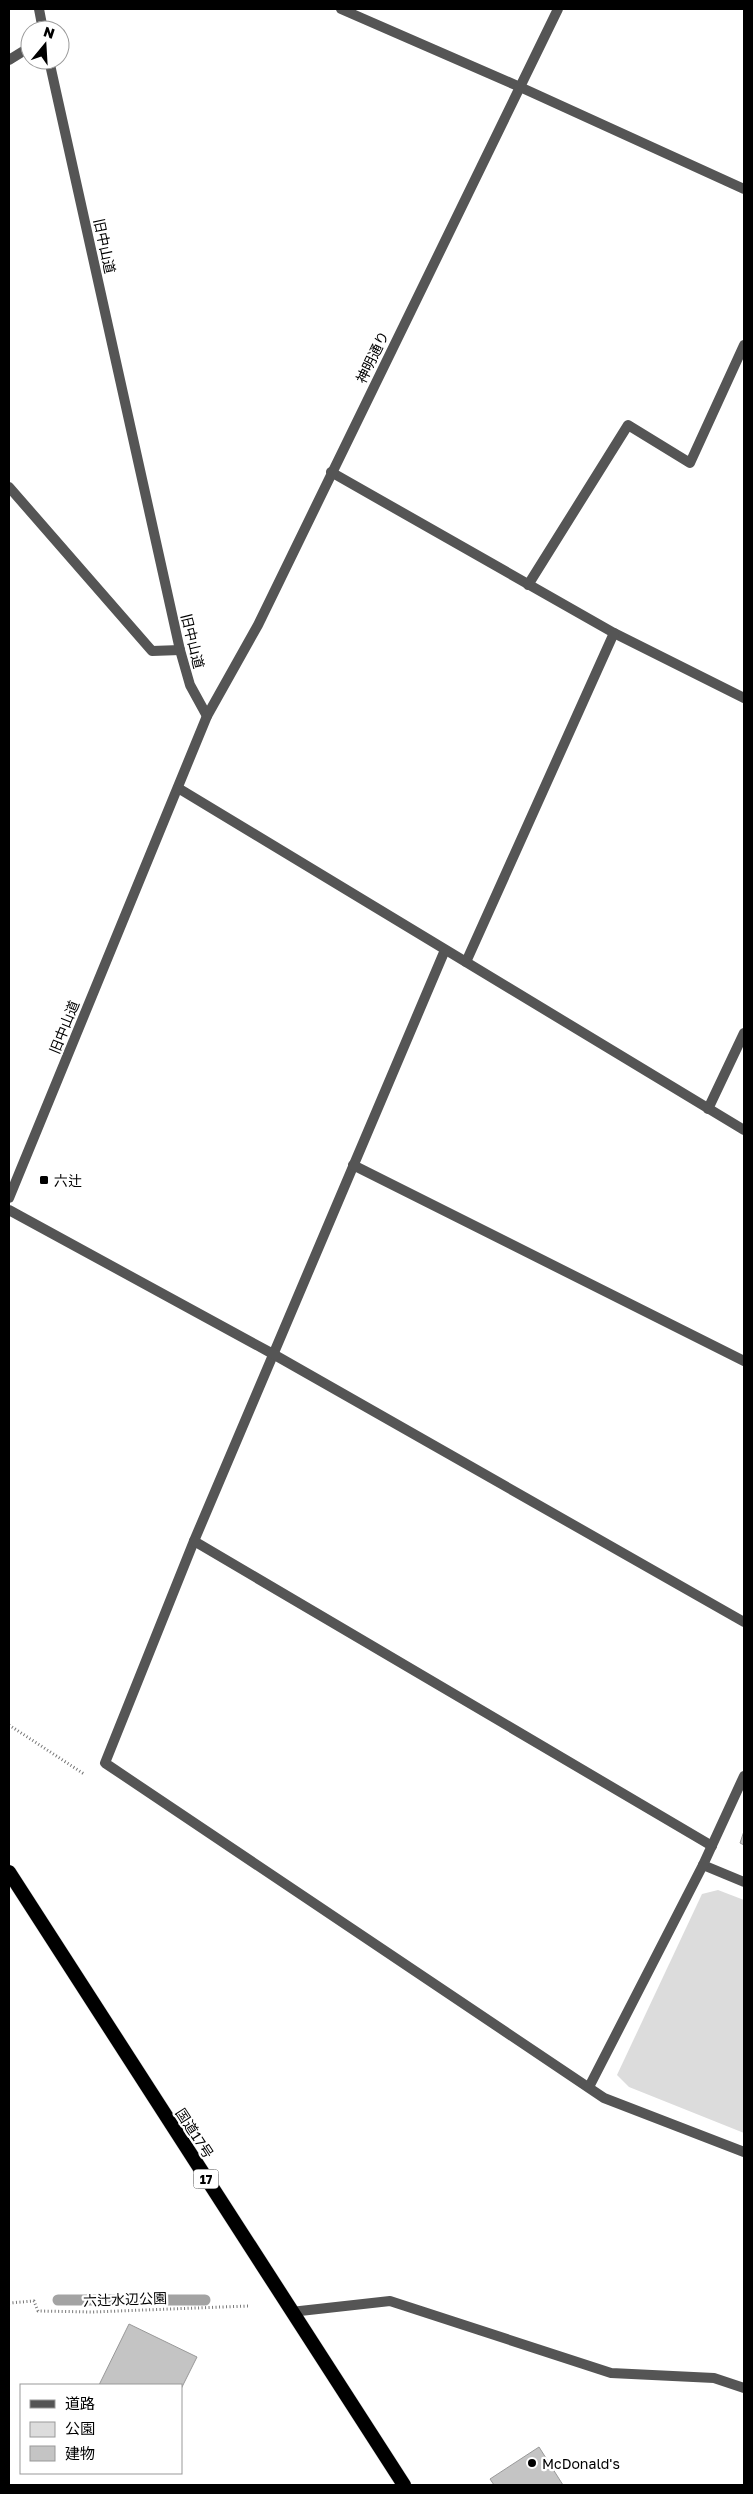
<svg xmlns="http://www.w3.org/2000/svg" width="753" height="2494" viewBox="0 0 753 2494" font-family="'Golos Text','Noto Sans JP',sans-serif">
<style>
.green{fill:#dcdcdc}
.lines{fill:none;stroke-linecap:round;stroke-linejoin:round}
.stream{stroke:#a3a3a3;stroke-width:11}
.building{fill:#c4c4c4;stroke:#999}
.trunk-casing{stroke:#dbdbdb;stroke-width:15}
.path{stroke:#777;stroke-width:3;stroke-dasharray:1 2.5;stroke-linecap:butt}
.minor{stroke:#555;stroke-width:10}
.tertiary{stroke:#555;stroke-width:10}
.trunk{stroke:#000;stroke-width:14}
.poi-dot{fill:#000;stroke:#fff;stroke-width:2}
.labels{text-anchor:middle;dominant-baseline:central;stroke-width:4.5;stroke-linejoin:round;paint-order:stroke}
.shield{fill:#fff;stroke:#4c4c4c;stroke-width:1}
.shield-label{font-size:12px;font-weight:bold;fill:#000}
.street-label{font-size:14px;fill:#000;stroke:#fff}
.poi-label{font-size:14px;fill:#000;stroke:#fff;text-anchor:start}
</style>
<rect width="100%" height="100%" fill="#fff"/>
<polygon class="green" points="718,1890 744,1900 744,2133 629,2087 617,2075 702,1894"/>
<g class="lines">
<polyline class="stream" points="58,2300 205,2300"/>
</g>
<g class="building">
<polygon points="744,1831 744,1845 740,1843"/>
<polygon points="129,2324 197,2357 181,2389 181,2385 99,2385"/>
<polygon points="539,2447 563,2485 494,2485 490,2479"/>
</g>
<g class="lines">
<g class="trunk-casing">
<polyline id="trunk" points="9,1872 404,2485"/>
</g>
<g class="path">
<polyline points="9,1725 84,1774"/>
<polyline points="9,2303 34,2301 38,2311 93,2312 248,2306"/>
</g>
<g class="minor">
<polyline points="341,9 520,87 744,189"/>
<polyline points="9,60 30,47"/>
<polyline points="331,472 614,633 744,698"/>
<polyline points="9,487 152,651 180,650"/>
<polyline points="528,585 628,425 690,463 744,345"/>
<polyline points="445,950 194,1541 105,1763 604,2098 744,2152"/>
<polyline points="466,962 614,633"/>
<polyline points="708,1109 744,1033"/>
<polyline points="353,1165 744,1361"/>
<polyline points="9,1210 273,1354 744,1622"/>
<polyline points="194,1541 712,1846"/>
<polyline points="703,1865 744,1882"/>
<polyline points="589,2087 703,1865 744,1776"/>
<polyline points="291,2312 390,2301 611,2373 714,2378 744,2388"/>
</g>
<g class="tertiary">
<polyline points="39,9 43,30"/>
<polyline points="49,60 180,650 190,685 207,716"/>
<polyline points="178,788 744,1130"/>
<polyline points="9,1198 207,716 258,625 558,9"/>
</g>
<use href="#trunk" class="trunk"/>
</g>
<g class="poi-dot">
<rect x="39" y="1175" width="10" height="10" rx="2.5"/>
<circle cx="532" cy="2463" r="5"/>
</g>
<g class="labels">
<rect class="shield" x="193.5" y="2169.5" width="25" height="19" rx="4"/>
<g class="shield-label">
<text x="206" y="2179">17</text>
</g>
<g class="street-label">
<text transform="translate(105 246) rotate(78)">旧中山道</text>
<text transform="translate(372 357) rotate(-64)">神明通り</text>
<text transform="translate(193 641) rotate(76)">旧中山道</text>
<text transform="translate(64 1027) rotate(-68)">旧中山道</text>
<text transform="translate(195 2133) rotate(57)">国道17号</text>
<text transform="translate(125 2299) rotate(-2)">六辻水辺公園</text>
</g>
<g class="poi-label">
<text x="54" y="1180">六辻</text>
<text x="542" y="2463">McDonald's</text>
</g>
</g>
<rect width="753" height="2494" fill="none" stroke="#000000" stroke-width="20"/>
<rect x="20" y="2384" width="162" height="90" fill="#ffffff" stroke="#999999"/>
<rect x="30" y="2400" width="25" height="8" fill="#555555" stroke="#999999"/>
<text x="65" y="2409" font-size="15" fill="#000000">道路</text>
<rect x="30" y="2422" width="25" height="15" fill="#dcdcdc" stroke="#999999"/>
<text x="65" y="2434" font-size="15" fill="#000000">公園</text>
<rect x="30" y="2446" width="25" height="15" fill="#c4c4c4" stroke="#999999"/>
<text x="65" y="2459" font-size="15" fill="#000000">建物</text>
<g transform="translate(45 45) rotate(18)"><circle r="24" fill="#ffffff" stroke="#999999"/>
<path d="M0-4L9 19L0 12L-9 19Z" fill="#000000"/>
<text y="-8" font-size="14" font-weight="bold" text-anchor="middle" fill="#000000">N</text>
</g>
</svg>
